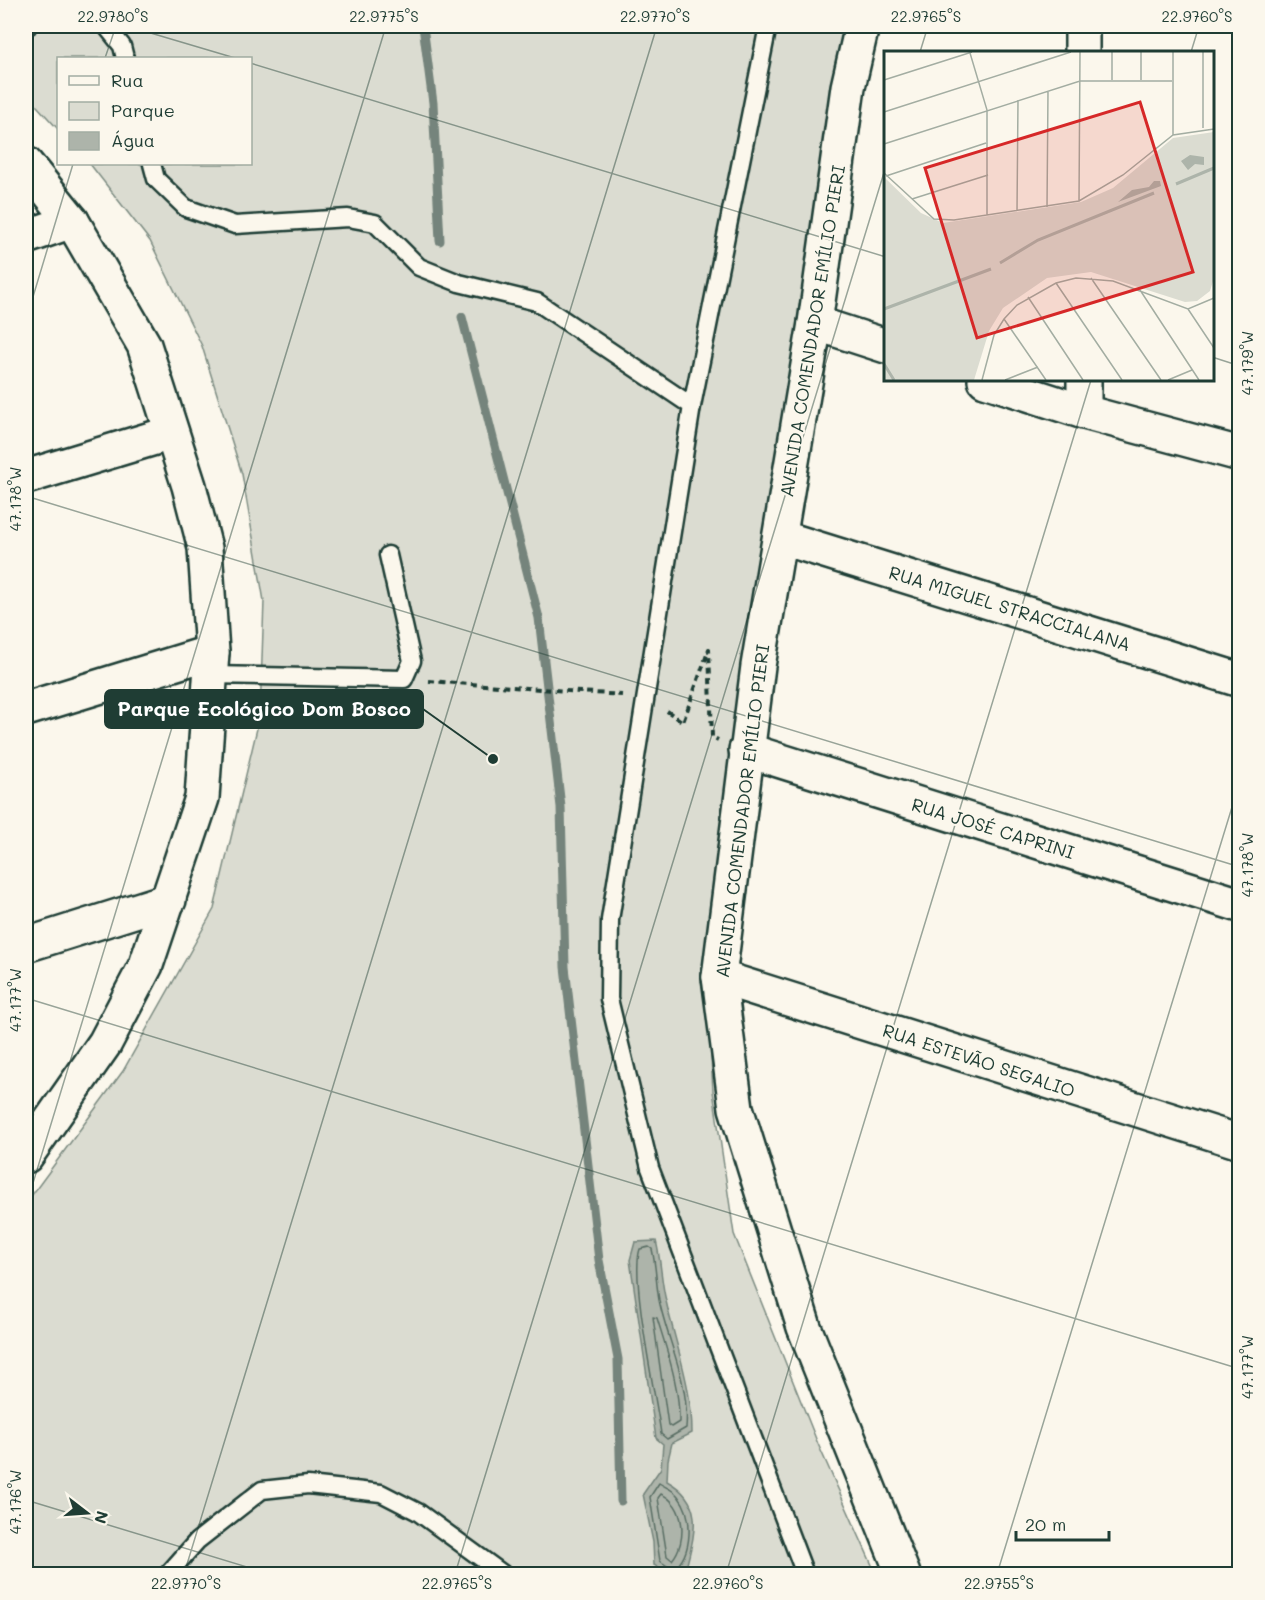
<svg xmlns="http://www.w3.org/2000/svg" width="1265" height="1600" viewBox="0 0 1265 1600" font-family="Mali,sans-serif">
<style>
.green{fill:#dbdcd1;stroke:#7d8c82;stroke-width:1.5}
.water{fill:#adb4aa;stroke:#74847b;stroke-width:1.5}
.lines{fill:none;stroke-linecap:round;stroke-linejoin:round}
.shore{stroke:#586d63;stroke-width:1.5}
.stream{stroke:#74847b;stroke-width:9}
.lane-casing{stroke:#1f3d34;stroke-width:21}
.street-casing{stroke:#1f3d34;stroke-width:38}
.secondary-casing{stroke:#1f3d34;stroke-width:38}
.path{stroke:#1f3d34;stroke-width:4;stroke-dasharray:6 4.5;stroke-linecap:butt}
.lane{stroke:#fbf7ec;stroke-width:16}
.street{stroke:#fbf7ec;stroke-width:33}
.secondary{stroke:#fbf7ec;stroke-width:33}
.ticks{fill:none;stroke:#1f3d34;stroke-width:1.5;stroke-opacity:0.45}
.labels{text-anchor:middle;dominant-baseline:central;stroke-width:4.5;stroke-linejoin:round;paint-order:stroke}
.street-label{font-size:18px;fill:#1f3d34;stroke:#fbf7ec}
.inset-river{fill:none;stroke:#adb4aa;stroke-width:3}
.inset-road{fill:none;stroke:#a3ada2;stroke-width:1.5}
.view{fill:#d62828;fill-opacity:0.15;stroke:#d62828;stroke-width:3}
.inset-edge{fill:none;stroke:#1f3d34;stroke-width:3}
.leader{fill:none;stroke:#1f3d34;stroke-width:2}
.callout-dot{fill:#1f3d34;stroke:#fbf7ec;stroke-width:2}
.callout{fill:#1f3d34;stroke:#1f3d34;stroke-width:2}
.callout-label{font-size:20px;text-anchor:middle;font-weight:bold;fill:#fff}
.neatline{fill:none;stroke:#1f3d34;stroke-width:2}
.ticks-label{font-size:15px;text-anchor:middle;fill:#1f3d34}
</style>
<rect width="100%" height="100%" fill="#fbf7ec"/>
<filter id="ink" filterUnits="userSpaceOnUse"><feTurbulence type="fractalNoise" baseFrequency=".0167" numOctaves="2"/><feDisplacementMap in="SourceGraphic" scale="12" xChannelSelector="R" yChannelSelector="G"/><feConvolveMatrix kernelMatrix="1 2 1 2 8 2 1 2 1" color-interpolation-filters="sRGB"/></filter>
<g filter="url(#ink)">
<polygon class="green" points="26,26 853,26 707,986 713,1091 734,1234 818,1444 876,1574 26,1574 26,1203 123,1071 214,909 260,716 264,601 242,474 202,346 150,241 90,164 250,164 250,58 58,58 58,129 26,94"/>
<path class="water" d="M656 1241C661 1260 661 1281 666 1301 676 1346 692 1386 692 1433L672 1443 668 1460 667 1481C705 1502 695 1532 686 1568 672 1577 668 1574 654 1565L653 1542 643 1494 661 1468 663 1444 656 1438 630 1260 635 1242Z"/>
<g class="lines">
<g class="shore">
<path d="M649 1247 652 1249C656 1266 656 1283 659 1300 668 1343 690 1383 686 1428L667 1439 661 1434C656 1396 630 1279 640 1249Z"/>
<path d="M653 1317 657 1318C667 1351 680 1387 679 1422L671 1427 668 1425Z"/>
<path d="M659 1483C665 1487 674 1490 678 1496 694 1516 693 1554 673 1570L660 1561 650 1497Z"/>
<path d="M661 1494C685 1504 688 1541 672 1560L667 1556 658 1498Z"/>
</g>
<g class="stream">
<polyline points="423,26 433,103 440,241"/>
<polyline points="462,317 539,618 561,807 565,967 599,1260 618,1359 621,1501"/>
</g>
<g class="lane-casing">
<g id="lane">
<polyline points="26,26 28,26"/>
<polyline points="106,26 122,46 125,58"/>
<polyline points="152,164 156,179 186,208 235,225 348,218 375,223 419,267 459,283 537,302 692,406 610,920 609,999 650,1168 805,1574"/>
<polyline points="692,406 768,26"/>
<polyline points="211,675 404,679 412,661 388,555"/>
<polyline points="168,1574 197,1541 262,1490 308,1485 381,1493 418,1512 503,1574"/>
</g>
</g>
<g class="street-casing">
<g id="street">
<polyline points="1082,26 1082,52"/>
<polyline points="26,164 72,221 144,345 189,486 205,548 212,652 202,798 146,965 105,1043 26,1156"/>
<polyline points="26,237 72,221"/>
<polyline points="815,323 886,346"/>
<polyline points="985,380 1084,412 1240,454"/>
<polyline points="1084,380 1084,412"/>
<polyline points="26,477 171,433"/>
<polyline points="780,537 1240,680"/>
<polyline points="26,709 212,652"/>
<polyline points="746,750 1240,905"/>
<polyline points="26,945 169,900"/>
<polyline points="719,977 1240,1142"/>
</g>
</g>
<g class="secondary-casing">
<polyline id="secondary" points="862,26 848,87 815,323 758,666 719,977 736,1108 804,1327 903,1574"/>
</g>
<g class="path">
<polyline points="429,681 622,695"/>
<polyline points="667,711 683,722 709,649 712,737 718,740"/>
</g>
<use href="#lane" class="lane"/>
<use href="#street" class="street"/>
<use href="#secondary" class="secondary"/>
</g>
</g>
<path class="ticks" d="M127 26 235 58M920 52 928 26M1191 52 1199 26M105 58 116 26M250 63 886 257M26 320 73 164M1212 357 1240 366M26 496 1240 867M26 998 1240 1369M26 1206 386 26M26 1500 270 1574M184 1574 657 26M455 1574 886 166M726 1574 1091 380M997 1574 1240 781"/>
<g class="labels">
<g class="street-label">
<text transform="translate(812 331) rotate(-81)">AVENIDA COMENDADOR EMÍLIO PIERI</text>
<text transform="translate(1010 608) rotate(17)">RUA MIGUEL STRACCIALANA</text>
<text transform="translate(742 811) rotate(-83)">AVENIDA COMENDADOR EMÍLIO PIERI</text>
<text transform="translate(993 828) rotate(17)">RUA JOSÉ CAPRINI</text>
<text transform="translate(979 1060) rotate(18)">RUA ESTEVÃO SEGALIO</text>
</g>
</g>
<g transform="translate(884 51)">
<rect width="330" height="330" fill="#fbf7ec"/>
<path d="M330 81V227L326 240 313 250 301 251 207 221 163 227 119 257 105 280 90 329H0V126L37 162 59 172 197 151 229 137 289 87Z" fill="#dbdcd1"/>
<path d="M306 104 320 106V114L311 113 304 119 297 110ZM270 130H276L277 135 234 151 248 139 265 136Z" fill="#adb4aa"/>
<path class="inset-river" d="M292 133 330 117M116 212 154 189 270 142M0 258 107 218M0 313 10 329"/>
<path class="inset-road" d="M86 2 103 59V164M0 29 88 1M228 29V1M257 29V1M0 61 187 1M319 77V1M289 84V1M0 93 196 30H288M0 122 50 168 70 169 195 150 239 124 289 84 330 78M2 125 102 92M28 148 104 124M195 150 196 1M163 156 164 40M133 160 134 49M207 227 277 329M172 232 238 329M256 239 315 329M144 246 199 329M304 258 330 297M120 268 162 329M98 329 110 284 120 268 133 254 172 232 192 227 229 230 304 258 330 247M121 329 154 316M284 329 308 319"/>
<path class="view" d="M256 51 309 221 93 287 41 117Z"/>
<rect width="330" height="330" class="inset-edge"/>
</g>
<path class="leader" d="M493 759L423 709"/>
<circle class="callout-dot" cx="493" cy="759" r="6"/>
<rect class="callout" x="105" y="690" width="318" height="38" rx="6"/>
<g class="callout-label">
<text x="264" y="716">Parque Ecológico Dom Bosco</text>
</g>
<rect width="1265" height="1600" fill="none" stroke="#fbf7ec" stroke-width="66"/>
<rect x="57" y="57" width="195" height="108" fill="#fbf7ec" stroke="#a3ada2" stroke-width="1.5"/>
<rect x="69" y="76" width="30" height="9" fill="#fbf7ec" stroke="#a3ada2" stroke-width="1.5"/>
<text x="111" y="87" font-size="18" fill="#1f3d34">Rua</text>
<rect x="69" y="102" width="30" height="18" fill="#dbdcd1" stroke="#a3ada2" stroke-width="1.5"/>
<text x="111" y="117" font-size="18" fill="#1f3d34">Parque</text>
<rect x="69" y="132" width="30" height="18" fill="#adb4aa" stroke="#a3ada2" stroke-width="1.5"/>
<text x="111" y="147" font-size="18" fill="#1f3d34">Água</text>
<g transform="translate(87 1513) rotate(107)" stroke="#fbf7ec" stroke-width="4.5" paint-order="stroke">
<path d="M0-4.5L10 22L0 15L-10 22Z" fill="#1f3d34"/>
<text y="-9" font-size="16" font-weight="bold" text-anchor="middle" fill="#1f3d34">N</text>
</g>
<path d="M1016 1531v9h93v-9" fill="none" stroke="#1f3d34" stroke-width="3"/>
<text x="1025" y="1531" font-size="18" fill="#1f3d34" stroke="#fbf7ec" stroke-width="4.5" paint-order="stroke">20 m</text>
<rect x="33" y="33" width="1199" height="1534" class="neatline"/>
<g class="ticks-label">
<text x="113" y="22">22.9780°S</text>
<text x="384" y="22">22.9775°S</text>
<text x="655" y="22">22.9770°S</text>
<text x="926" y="22">22.9765°S</text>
<text x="1197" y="22">22.9760°S</text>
<text transform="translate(1248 363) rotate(-90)" y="5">47.179°W</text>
<text transform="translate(16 499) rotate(-90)" y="5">47.178°W</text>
<text transform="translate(1248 865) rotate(-90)" y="5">47.178°W</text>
<text transform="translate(16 1000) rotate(-90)" y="5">47.177°W</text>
<text transform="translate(1248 1367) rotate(-90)" y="5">47.177°W</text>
<text transform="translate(16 1502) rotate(-90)" y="5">47.176°W</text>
<text x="186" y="1589">22.9770°S</text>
<text x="457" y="1589">22.9765°S</text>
<text x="728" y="1589">22.9760°S</text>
<text x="999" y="1589">22.9755°S</text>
</g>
</svg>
